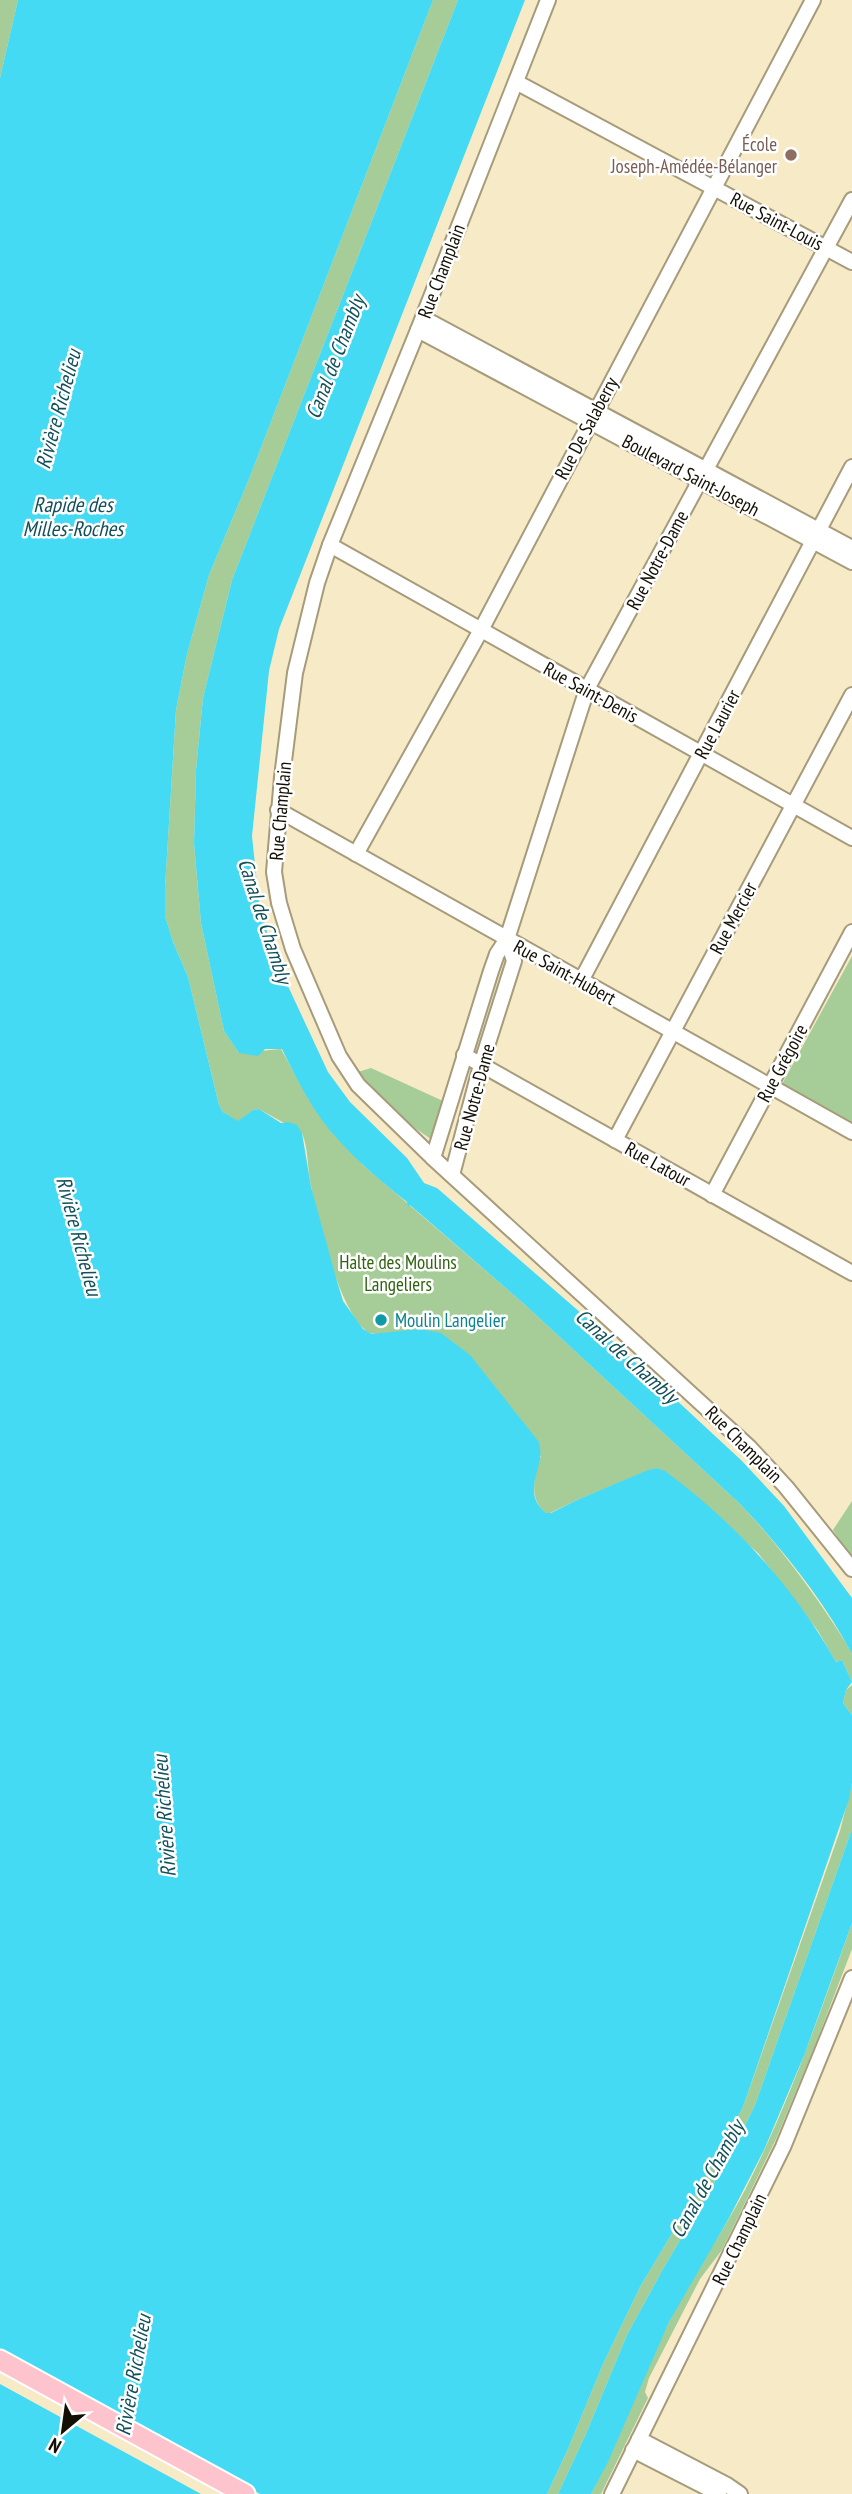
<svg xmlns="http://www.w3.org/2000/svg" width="852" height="2494" viewBox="0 0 852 2494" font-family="'PT Sans Narrow',sans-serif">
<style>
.green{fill:#a6cd97}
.water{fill:#44daf3}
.pier{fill:#f7eac7}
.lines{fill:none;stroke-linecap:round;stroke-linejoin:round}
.minor-casing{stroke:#a69b7a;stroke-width:18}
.highway-casing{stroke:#fff;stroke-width:23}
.minor{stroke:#fff;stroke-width:14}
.highway{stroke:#fec4cd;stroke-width:19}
.education-dot{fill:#8d6e63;stroke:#fff;stroke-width:2.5}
.culture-dot{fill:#0f9aa8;stroke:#fff;stroke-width:2.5}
.labels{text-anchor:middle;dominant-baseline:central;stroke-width:5;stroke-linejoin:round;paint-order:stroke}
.education-label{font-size:19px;fill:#785e54;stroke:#fff;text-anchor:end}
.street-label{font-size:19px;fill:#130f04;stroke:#fff}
.park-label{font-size:19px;fill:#2f630f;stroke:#fff}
.culture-label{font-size:19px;fill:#0d838f;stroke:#fff;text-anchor:start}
.water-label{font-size:21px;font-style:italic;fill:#11505a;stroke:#fff}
</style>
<rect width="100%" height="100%" fill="#f7eac7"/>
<g class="green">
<polygon points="0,0 18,0 0,78"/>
<path d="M433 0H458L232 580 203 698 196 770 194 844 201 923 224 1031 239 1053 281 1049 305 1093 328 1127 363 1165 523 1303 739 1503C780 1546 814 1593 846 1643L852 1654V1682L842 1660 836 1662 818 1631 758 1553 656 1468 577 1500 550 1513H546C528 1499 534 1475 541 1456L391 1333C384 1334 376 1335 370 1333 342 1321 316 1216 311 1186 307 1168 309 1150 302 1133L259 1109 253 1110 238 1122 223 1112 219 1105 188 977 173 942 165 916V887L176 710 187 654 209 575 249 479Z"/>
<polygon points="852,956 852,1122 782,1084"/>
<polygon points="371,1068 443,1101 432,1140 391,1111 358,1072"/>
<polygon points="852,1501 852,1559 833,1530"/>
<polygon points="852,1685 852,1715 843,1703 846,1690"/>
<polygon points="852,1783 852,1829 755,2105 729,2158 663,2269 627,2335 585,2436 558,2494 547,2494 568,2449 603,2364 640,2287 704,2180 743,2107 840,1831"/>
<path d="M852 1923V1949L816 2043 776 2139 722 2250 700 2279 649 2378 645 2392 648 2398 601 2494H591C620 2439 641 2380 668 2324 690 2277 721 2236 745 2190 789 2104 820 2013 852 1923Z"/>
</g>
<g class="water">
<path d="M18 0H433L249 479 209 575 187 654 176 710 165 887V916L173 942 188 977 219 1105 223 1112 238 1121 253 1110 259 1109 281 1123 289 1122 297 1125 302 1133 311 1187 337 1281 343 1301 363 1329 372 1334 420 1329 441 1333 470 1355 539 1442C540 1447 541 1454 540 1459 536 1479 526 1497 546 1513H551L577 1500 646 1471 656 1468 665 1471C735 1523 793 1586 836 1662L842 1660 852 1682 846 1690 843 1703 852 1715V1783L849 1799 743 2107 704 2180 640 2287 603 2364 568 2449 547 2494H0V78Z"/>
<path d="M458 0H525L279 629 269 671 252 836 259 903 273 954 328 1072 350 1102 407 1158 424 1183 437 1188 597 1327 673 1397 741 1460 784 1506 852 1598V1654C824 1600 781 1547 739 1503L523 1303 410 1205 408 1207 407 1202C379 1180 351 1156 328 1128 309 1104 295 1076 282 1049H265L258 1056 239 1053 224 1031 201 923 194 844 196 770 203 698 232 580Z"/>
<polygon points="852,1829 852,1923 805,2053 764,2150 729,2218 669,2322 608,2462 591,2494 558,2494 585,2436 627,2335 663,2269 729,2158 755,2105"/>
</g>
<polygon class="pier" points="0,2352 260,2494 201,2494 0,2384"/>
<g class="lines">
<g class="minor-casing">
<g id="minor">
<polyline points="548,0 418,330 330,545 317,583 295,673 282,777 274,872 279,903 293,949 339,1056 358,1085 433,1158 750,1448 786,1487 852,1569"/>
<polyline points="516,82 852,262"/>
<polyline points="423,318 852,548"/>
<polyline points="418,330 852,562"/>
<polyline points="330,545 852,838"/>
<polyline points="278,810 852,1132"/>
<polyline points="356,854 481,630 813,0"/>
<polyline points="581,981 852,467"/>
<polyline points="464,1055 852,1273"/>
<polyline points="615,1140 852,695"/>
<polyline points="433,1158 491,971 497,954 507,939 587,689 852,200"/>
<polyline points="452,1175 481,1065 514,961 507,939"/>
<polyline points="712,1195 852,932"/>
<polyline points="639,2439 727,2485 740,2494"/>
<polyline points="633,2450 719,2494"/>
<polyline points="612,2494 783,2147 852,1978"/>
</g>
</g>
<g class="highway-casing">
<polyline id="highway" points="0,2360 245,2494"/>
</g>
<use href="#minor" class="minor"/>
<use href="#highway" class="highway"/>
</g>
<circle class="education-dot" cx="791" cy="155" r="7"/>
<circle class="culture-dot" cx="381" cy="1320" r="7"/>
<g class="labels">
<g class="education-label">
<text x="777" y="144">École<tspan x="777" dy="22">Joseph-Amédée-Bélanger</tspan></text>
</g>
<g class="street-label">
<text transform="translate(777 221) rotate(28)">Rue Saint-Louis</text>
<text transform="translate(441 271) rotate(-69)">Rue Champlain</text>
<text transform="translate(586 428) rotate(-62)">Rue De Salaberry</text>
<text transform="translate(691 475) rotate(28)">Boulevard Saint-Joseph</text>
<text transform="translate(657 560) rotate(-62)">Rue Notre-Dame</text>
<text transform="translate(591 692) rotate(29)">Rue Saint-Denis</text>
<text transform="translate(717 724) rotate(-62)">Rue Laurier</text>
<text transform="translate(280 811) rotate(-85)">Rue Champlain</text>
<text transform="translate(733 918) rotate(-62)">Rue Mercier</text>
<text transform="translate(565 972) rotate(29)">Rue Saint-Hubert</text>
<text transform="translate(782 1063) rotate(-62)">Rue Grégoire</text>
<text transform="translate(474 1097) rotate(-75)">Rue Notre-Dame</text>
<text transform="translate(658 1164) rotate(29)">Rue Latour</text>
<text transform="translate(744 1444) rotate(45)">Rue Champlain</text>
<text transform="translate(739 2239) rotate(-64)">Rue Champlain</text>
</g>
<g class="park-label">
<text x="398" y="1262">Halte des Moulins<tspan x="398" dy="22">Langeliers</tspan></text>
</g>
<g class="culture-label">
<text x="395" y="1320">Moulin Langelier</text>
</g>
<g class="water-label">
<text transform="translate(335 357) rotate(-69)">Canal de Chambly</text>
<text transform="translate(58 409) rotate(-75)">Rivière Richelieu</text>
<text x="73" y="504">Rapide des<tspan x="73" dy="24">Milles-Roches</tspan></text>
<text transform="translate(265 921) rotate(72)">Canal de Chambly</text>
<text transform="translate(79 1236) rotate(75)">Rivière Richelieu</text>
<text transform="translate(627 1356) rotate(42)">Canal de Chambly</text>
<text transform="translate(164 1816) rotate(-94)">Rivière Richelieu</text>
<text transform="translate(707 2179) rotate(-61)">Canal de Chambly</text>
<text transform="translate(133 2375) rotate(-80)">Rivière Richelieu</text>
</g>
</g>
<g transform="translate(63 2431) rotate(209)" stroke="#ffffff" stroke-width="5" paint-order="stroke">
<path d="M0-5L12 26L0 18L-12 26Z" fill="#130f04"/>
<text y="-10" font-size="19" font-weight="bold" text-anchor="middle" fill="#130f04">N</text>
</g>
</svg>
